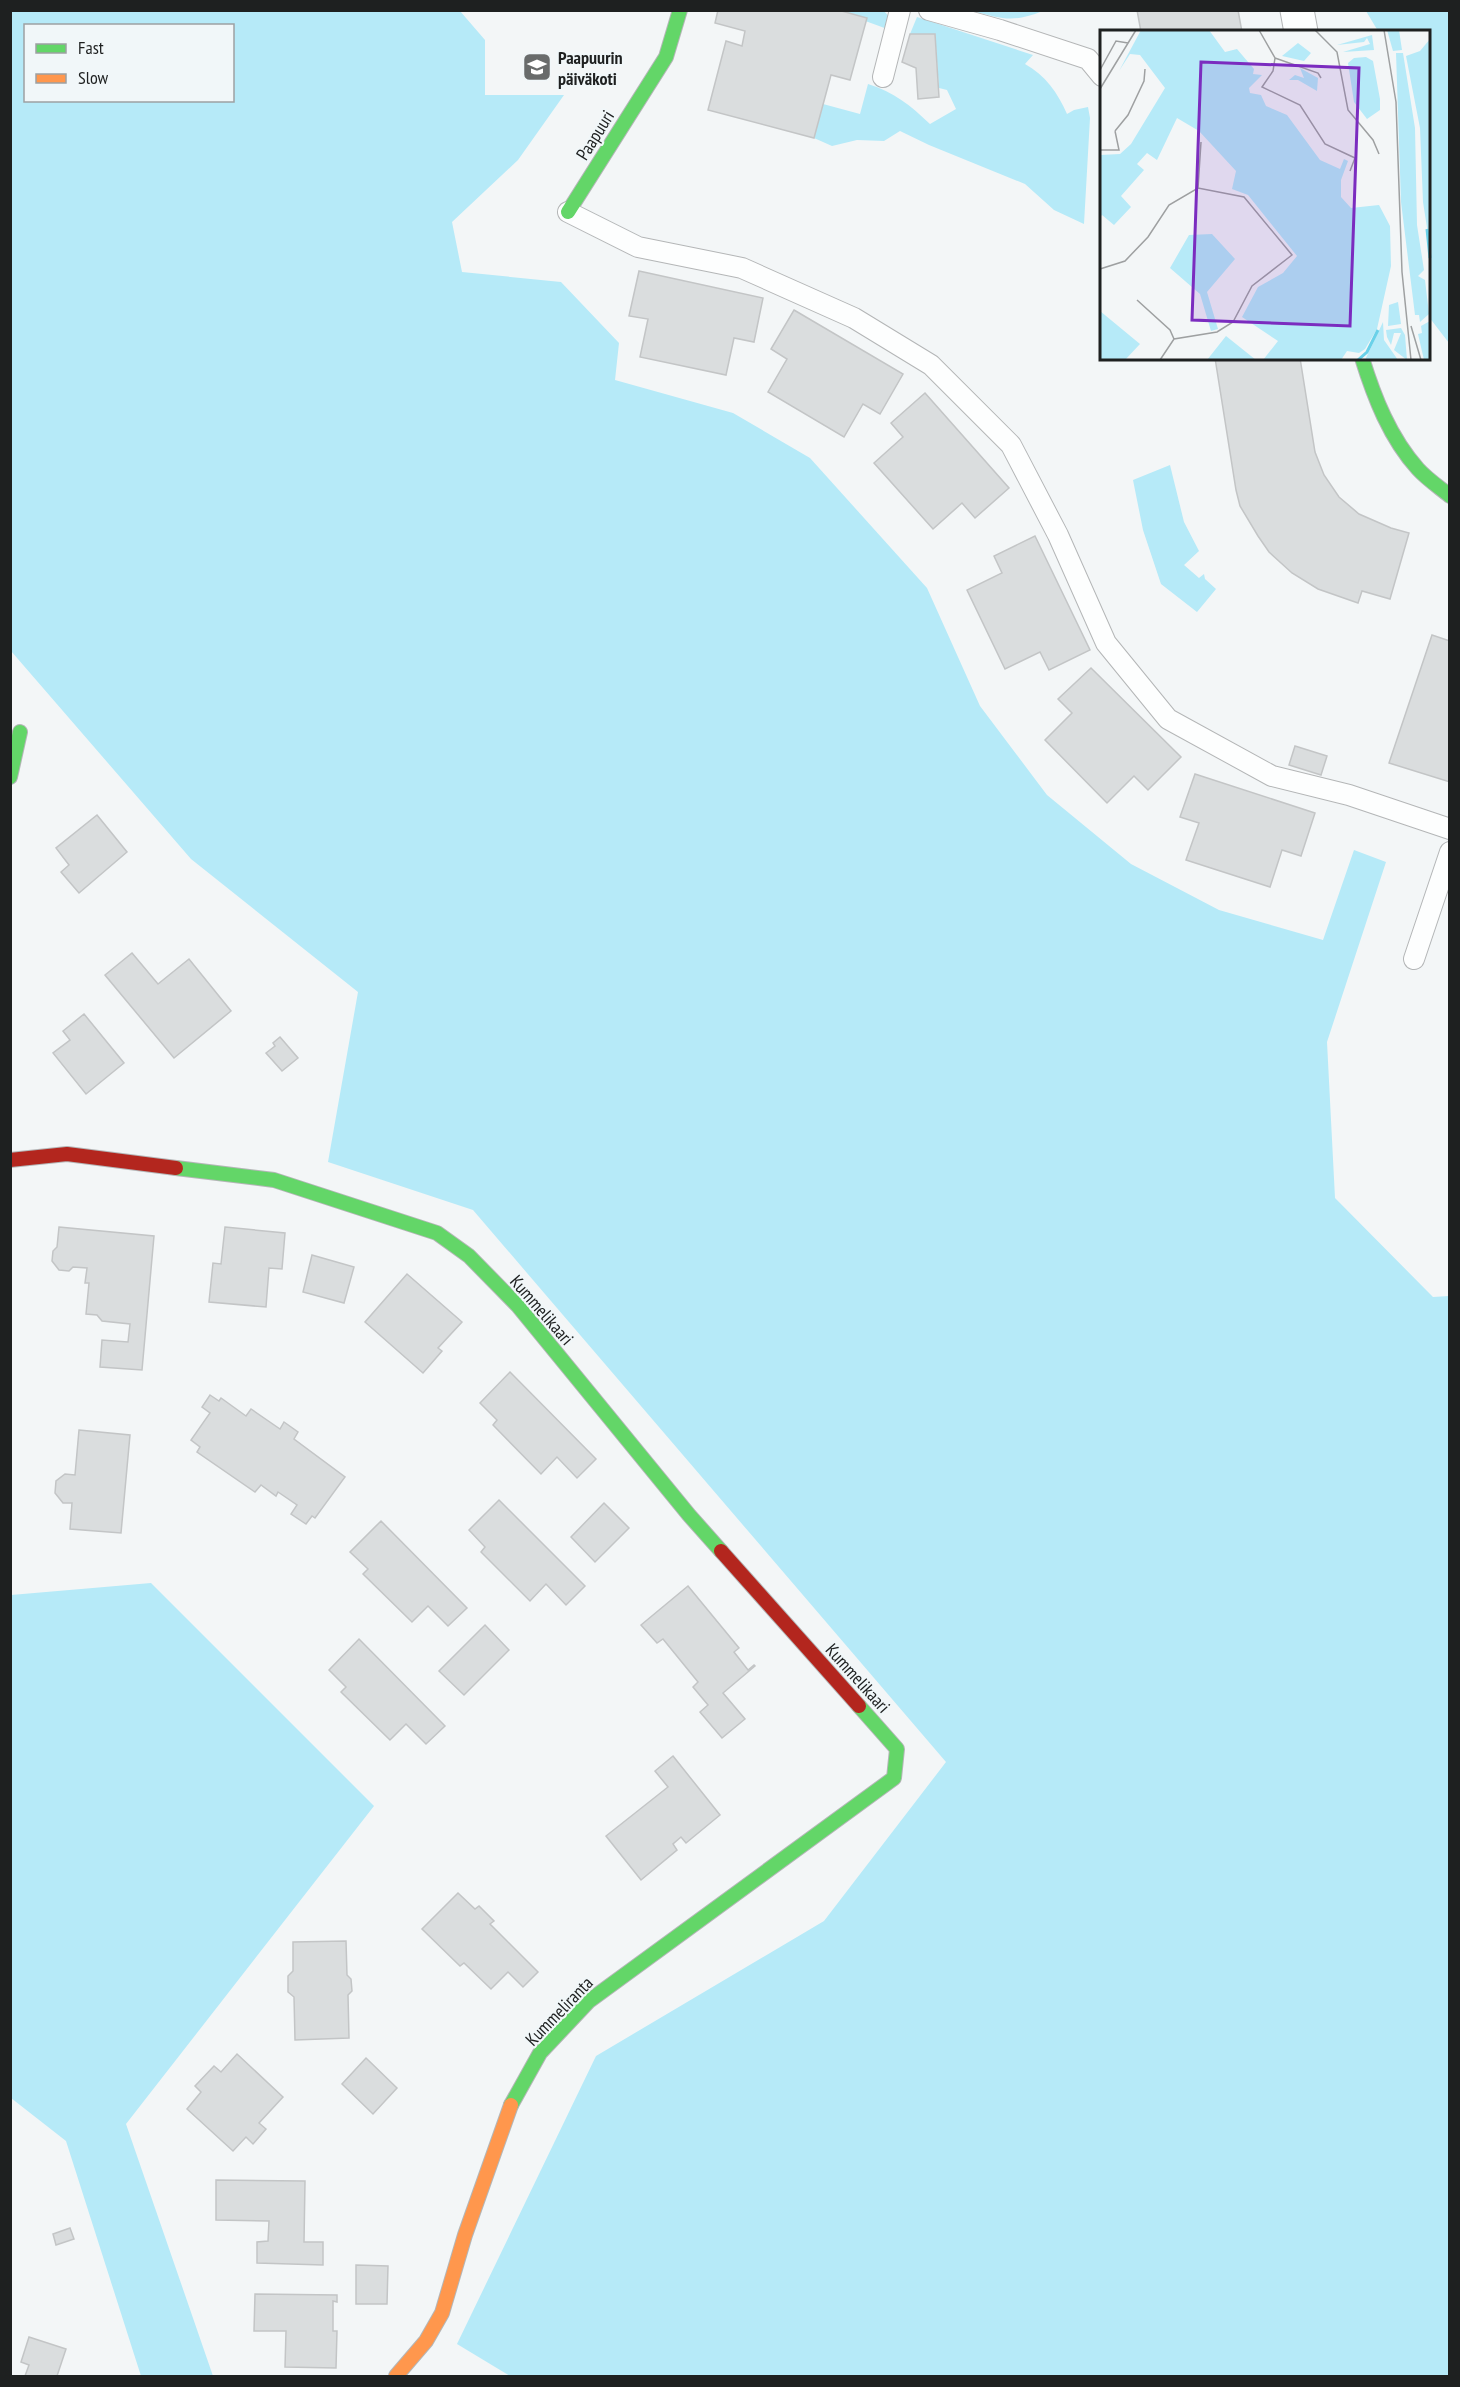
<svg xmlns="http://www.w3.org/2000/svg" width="1460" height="2387" viewBox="0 0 1460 2387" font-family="'PT Sans Narrow',sans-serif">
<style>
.green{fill:#b6eaf8;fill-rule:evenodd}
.building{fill:#daddde;stroke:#c3c5c6;stroke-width:1.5}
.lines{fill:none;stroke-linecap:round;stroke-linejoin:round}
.lane-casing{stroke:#b4b6b7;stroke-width:22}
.street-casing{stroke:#b4b6b7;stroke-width:35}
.fast-casing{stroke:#b4b6b7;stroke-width:16}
.slow-casing{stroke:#b4b6b7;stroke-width:16}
.jam-casing{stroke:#b4b6b7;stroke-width:16}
.lane{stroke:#fdfefe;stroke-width:20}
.street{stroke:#fdfefe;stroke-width:33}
.fast{stroke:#63d668;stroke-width:14}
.slow{stroke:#ff974d;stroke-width:14}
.jam{stroke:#b3261e;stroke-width:14}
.labels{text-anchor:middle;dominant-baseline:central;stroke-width:4.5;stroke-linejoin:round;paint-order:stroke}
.poi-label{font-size:18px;font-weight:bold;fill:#1e2020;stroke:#f1f7f9;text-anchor:start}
.street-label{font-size:18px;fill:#1e2020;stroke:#f1f7f9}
.inset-river{fill:none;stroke:#6ad1e9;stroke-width:3}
.inset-road{fill:none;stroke:#9ea0a1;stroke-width:1.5}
.view{fill:#7b2cbf;fill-opacity:0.15;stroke:#7b2cbf;stroke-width:3}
.inset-edge{fill:none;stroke:#1e2020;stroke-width:3}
</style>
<rect width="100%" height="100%" fill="#f3f6f7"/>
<g class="green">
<path d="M10 11H460L485 40V95H564L518 160 452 222 462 272 561 282 619 343 615 380 733 413 810 458 927 588 980 706 1047 795 1131 864 1219 910 1323 940 1354 850 1386 862 1327 1042 1335 1198 1433 1297 1449 1296V2376H510L457 2344 596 2056 824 1921 946 1762 473 1210 328 1162 358 992 191 859 11 651ZM26 26H232V100H26Z"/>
<polygon points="838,11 884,11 891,19 890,30"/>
<path d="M972 11 1043 10V11C1012 23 1004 19 972 11Z"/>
<polygon points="1366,11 1449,11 1449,343 1429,317 1428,32 1378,31"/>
<path d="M917 17 1033 55 1025 64C1045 75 1058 93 1067 114L1074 110 1088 107 1090 118 1084 224 1054 210 1025 184 929 145 900 131 884 141 857 140 832 146 814 138 823 104 860 114 868 84C894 92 910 105 930 124L956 109 947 90 939 88 935 34H910Z"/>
<polygon points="1170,465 1184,522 1199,551 1184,565 1199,578 1204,574 1205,579 1216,589 1197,612 1161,584 1143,530 1133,480"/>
<polygon points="151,1583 374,1806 126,2124 213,2376 141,2376 66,2141 11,2098 11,1595"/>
</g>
<g class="building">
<polygon points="718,10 838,10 867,18 850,80 831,75 814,138 708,110 726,41 742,46 745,31 715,23"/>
<polygon points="1137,10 1238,10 1242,32 1141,32"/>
<polygon points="910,34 935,34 939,97 918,99 916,68 902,62"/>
<polygon points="639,271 763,298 754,342 734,338 726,375 640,357 648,319 629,316"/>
<polygon points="794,310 903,374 880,414 863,404 844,437 768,392 787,359 771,349"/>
<polygon points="1215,358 1300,358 1315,452 1324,475 1339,497 1359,514 1391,528 1409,533 1390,599 1362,591 1358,603 1318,589 1292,573 1269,552 1258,536 1240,506 1236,490"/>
<polygon points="925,393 1009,488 975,518 962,503 933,529 874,463 903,437 891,423"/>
<polygon points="1035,536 1090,650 1049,670 1040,652 1005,669 967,590 1002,573 994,556"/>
<polygon points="1432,635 1450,641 1450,782 1389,763"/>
<polygon points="1091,668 1181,757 1148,790 1134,776 1107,803 1045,740 1072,713 1058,699"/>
<polygon points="1295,746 1327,756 1321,775 1289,765"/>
<polygon points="1195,774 1315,813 1301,856 1282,850 1270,887 1186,860 1199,823 1180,817"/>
<polygon points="97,815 127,852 79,893 61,872 69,865 56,848"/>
<polygon points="132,953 158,984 189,959 231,1011 174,1058 105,975"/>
<polygon points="84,1014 124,1063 86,1094 53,1053 70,1040 63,1031"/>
<polygon points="280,1037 298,1058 282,1071 266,1053 275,1046 273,1043"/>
<polygon points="59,1227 154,1236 142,1370 100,1367 102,1340 128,1342 130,1324 102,1321 97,1315 86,1314 89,1283 85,1283 87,1268 73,1267 69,1271 59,1270 52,1261 53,1251 57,1247"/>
<polygon points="225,1227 285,1233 282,1269 269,1268 266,1307 209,1302 213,1263 221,1264"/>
<polygon points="312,1255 354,1267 344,1303 303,1292"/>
<polygon points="407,1274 462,1322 438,1348 442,1351 423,1373 365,1322"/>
<polygon points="510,1372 596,1459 577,1478 557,1457 541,1474 493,1425 497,1420 480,1403"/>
<polygon points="210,1395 219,1401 221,1398 246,1416 251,1409 280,1429 284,1422 298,1432 294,1439 345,1477 315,1518 312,1516 306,1524 291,1514 297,1505 278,1492 276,1496 261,1485 255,1492 197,1452 200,1447 191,1440 210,1413 202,1407"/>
<polygon points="79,1430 130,1435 121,1533 70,1529 72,1503 63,1503 55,1493 56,1481 65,1474 75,1475"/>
<polygon points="499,1500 585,1586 566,1605 546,1584 530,1601 481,1552 485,1547 469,1530"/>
<polygon points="604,1503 629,1528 595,1562 571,1537"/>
<polygon points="381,1521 467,1608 448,1626 428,1606 412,1622 363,1574 368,1569 350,1552"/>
<polygon points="688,1586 739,1648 734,1652 748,1670 754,1665 755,1666 723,1693 745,1719 722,1738 700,1712 708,1705 693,1687 698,1682 663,1639 657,1643 641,1625"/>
<polygon points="485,1625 509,1650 464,1695 439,1671"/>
<polygon points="359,1639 445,1726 426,1744 406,1724 390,1740 341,1692 346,1687 329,1670"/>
<polygon points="673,1756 720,1815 686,1843 681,1837 673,1844 677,1850 641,1880 606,1836 668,1787 655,1771"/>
<polygon points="458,1893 475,1909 479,1906 494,1921 490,1924 538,1972 523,1987 508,1972 491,1989 464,1963 460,1966 422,1929"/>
<polygon points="346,1941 347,1975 351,1979 352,1991 348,1995 349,2038 295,2040 294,1997 288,1992 288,1976 293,1971 293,1942"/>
<polygon points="237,2054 283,2097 259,2123 266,2129 253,2144 246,2137 233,2151 187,2109 201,2092 195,2086 214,2066 221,2072"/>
<polygon points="366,2058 397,2088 373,2114 342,2084"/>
<polygon points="216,2180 305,2181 304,2242 323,2242 323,2265 257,2263 257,2242 268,2241 269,2221 216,2220"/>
<polygon points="70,2228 74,2239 56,2245 53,2234"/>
<polygon points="356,2265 388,2266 387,2304 356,2304"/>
<polygon points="255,2294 337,2295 337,2302 333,2301 333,2331 337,2331 336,2368 285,2367 286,2331 254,2331"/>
<polygon points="29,2337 66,2349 57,2376 25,2376 29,2365 21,2362"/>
</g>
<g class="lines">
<g class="lane-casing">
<g id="lane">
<polyline points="929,10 1000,30 1088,59 1102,76"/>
<polyline points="883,77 900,10"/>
<polyline points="568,212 638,247 742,268 854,318 931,365 1011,445 1058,535 1106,643 1168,719 1272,776 1349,795 1450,829"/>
<polyline points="1414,959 1450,852"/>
</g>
</g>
<g class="street-casing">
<polyline id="street" points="1297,10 1301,32"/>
</g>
<g class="fast-casing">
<g id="fast">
<polyline points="568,212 666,57 680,10"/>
<path d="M1362 358C1374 397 1390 438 1418 469 1427 479 1439 487 1450 496"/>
<polyline points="10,777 20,732"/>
<polyline points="176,1168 274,1180 437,1233 469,1256 518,1306 689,1515 721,1551"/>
<polyline points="511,2105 540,2053 589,2001 894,1778 897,1749 859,1706"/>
</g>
</g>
<g class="slow-casing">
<polyline id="slow" points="396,2376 426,2341 442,2313 465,2235 511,2105"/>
</g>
<g class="jam-casing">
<g id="jam">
<polyline points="10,1160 67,1154 176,1168"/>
<polyline points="721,1551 859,1706"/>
</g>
</g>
<use href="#lane" class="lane"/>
<use href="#street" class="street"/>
<use href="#fast" class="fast"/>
<use href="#slow" class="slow"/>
<use href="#jam" class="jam"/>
</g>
<defs>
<g id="school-square" transform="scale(1.5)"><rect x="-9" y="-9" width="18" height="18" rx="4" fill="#696b6b" stroke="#f1f7f9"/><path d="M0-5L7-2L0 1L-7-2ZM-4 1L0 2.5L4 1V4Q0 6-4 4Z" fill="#fff"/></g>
</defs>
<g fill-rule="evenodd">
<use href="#school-square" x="537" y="67"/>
</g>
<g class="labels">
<g class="poi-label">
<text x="558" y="57">Paapuurin<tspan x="558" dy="21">päiväkoti</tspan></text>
</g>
<g class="street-label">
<text transform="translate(595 135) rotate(-58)">Paapuuri</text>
<text transform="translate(542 1310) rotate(49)">Kummelikaari</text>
<text transform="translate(858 1678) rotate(48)">Kummelikaari</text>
<text transform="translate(559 2011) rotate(-46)">Kummeliranta</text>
</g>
</g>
<g transform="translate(1100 30)">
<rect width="330" height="330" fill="#f3f6f7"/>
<path d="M41 0H109L125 22 137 19 154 39 153 44 162 45 149 58 150 63 161 65 166 76 187 85 220 130 240 139 244 129 248 131 241 150V167L251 178 279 175 290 196 291 236 277 299 265 319 259 323 247 321 241 330H163L178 311 142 287 158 257 183 243 197 226 148 165 132 159 136 141 99 101 77 88 57 130 47 123 37 134 44 140 21 166 31 177 14 195 2 185 0 187V125L20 124 31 114 65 58 40 25 30 24 19 41ZM287 0H299L302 20 293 21ZM272 5 274 20 243 22 270 14 267 8 264 12 237 15ZM330 9V217L323 172 320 98 306 26 320 21ZM198 13 211 23 204 31 182 26ZM296 23H303L315 98 317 195 324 240 318 246 325 250 329 284 320 292 319 285H315L301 172ZM266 27 273 31 280 69V80L267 89 254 72 248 33 254 28ZM200 38 218 48 217 61 198 50H189L195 45 204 48ZM112 204 135 229 107 262 118 299 111 301 100 264 70 238 89 205ZM298 272 301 294 288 296 289 275ZM0 281 40 314 25 330H0ZM330 291V330H324L318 304 322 303 321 296ZM283 292 284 310 298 330H265ZM301 298 305 305 307 330 294 320 301 303H294L291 315 287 307 286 300ZM126 306 156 330H107Z" fill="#b6eaf8"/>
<path class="inset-river" d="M327 199 330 228M258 330 267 322 278 300"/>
<path class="inset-road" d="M159 0 175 28 173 41 162 57 200 75 225 114 255 128 250 141M215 0 237 22 248 80 273 110 279 124M284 0 296 72 302 242 311 330M175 28 218 43 221 48M0 40 16 11 28 13M0 59 36 0M15 101 28 85 44 51 45 39M0 120H19L15 101M98 158 101 112M0 239 25 231 48 207 69 175 98 158 144 167 192 225 152 256 133 292 117 302 74 309 60 330M37 270 70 300 74 309M311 296 321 330"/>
<path class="view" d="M101 32 259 38 250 296 92 290Z"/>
<rect width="330" height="330" class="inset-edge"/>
</g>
<rect width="1460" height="2387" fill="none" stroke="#1e2020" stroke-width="24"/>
<rect x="24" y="24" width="210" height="78" fill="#f1f7f9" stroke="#9da1a2" stroke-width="1.5"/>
<rect x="36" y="44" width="30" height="9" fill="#63d668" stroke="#9da1a2" stroke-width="1.5"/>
<text x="78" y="54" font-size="18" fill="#1e2020">Fast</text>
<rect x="36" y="74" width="30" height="9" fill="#ff974d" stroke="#9da1a2" stroke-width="1.5"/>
<text x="78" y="84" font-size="18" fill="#1e2020">Slow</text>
</svg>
